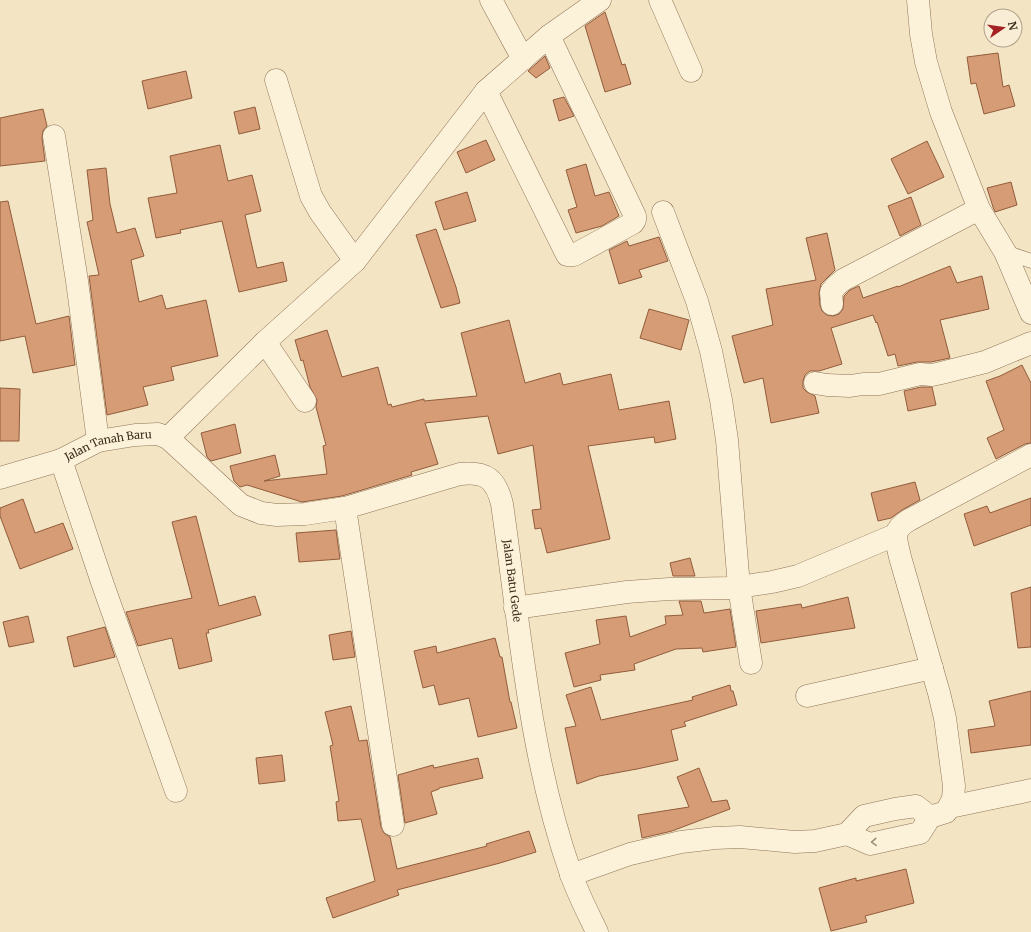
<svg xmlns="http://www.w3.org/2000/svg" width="1031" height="932" viewBox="0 0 1031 932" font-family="Merriweather,serif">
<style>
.building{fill:#d59c76;stroke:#925c3b}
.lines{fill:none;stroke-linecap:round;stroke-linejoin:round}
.service-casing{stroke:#907558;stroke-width:15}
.minor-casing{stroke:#907558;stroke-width:23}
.tertiary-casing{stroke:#907558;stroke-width:23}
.service{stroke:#fcf1d9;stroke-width:14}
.minor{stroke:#fcf1d9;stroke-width:22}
.tertiary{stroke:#fcf1d9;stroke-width:22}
.oneway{stroke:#9d8f7b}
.labels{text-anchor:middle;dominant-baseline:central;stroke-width:4;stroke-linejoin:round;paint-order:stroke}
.street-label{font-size:11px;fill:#3e2d1d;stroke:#f9eed5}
</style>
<rect width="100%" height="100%" fill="#f3e4c4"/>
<g class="building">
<polygon points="605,12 622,65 625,64 631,84 605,92 585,26"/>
<polygon points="998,53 1003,87 1009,85 1015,106 984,114 976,83 971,84 967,57"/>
<polygon points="545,56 550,68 536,78 528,71"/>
<polygon points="186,71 192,98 148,109 142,81"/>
<polygon points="564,97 574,116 559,121 553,100"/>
<polygon points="255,107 260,129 239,134 234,112"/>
<polygon points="43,109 47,126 43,131 42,138 45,161 0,166 0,118"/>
<polygon points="486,140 495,160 466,173 457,152"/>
<polygon points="927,141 944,177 908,194 891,159"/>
<polygon points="220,145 228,181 252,175 261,211 245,215 257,268 283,262 287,281 239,292 222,221 180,230 181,233 156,238 148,198 177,193 170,156"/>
<polygon points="586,164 595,196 609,192 619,216 602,226 576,233 568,210 577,207 566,170"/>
<polygon points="106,168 110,204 117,233 135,228 144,256 131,260 139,302 162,295 166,309 206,300 218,356 171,367 174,380 143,387 148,405 107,415 89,276 99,275 87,222 93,220 87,170"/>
<polygon points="1011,182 1017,205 995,212 993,207 987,188"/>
<polygon points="467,192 476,221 444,230 435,202"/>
<polygon points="911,197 921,225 900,236 888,206"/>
<polygon points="8,201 36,324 69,316 75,365 33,373 25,336 0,341 0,202"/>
<polygon points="436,229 456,287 460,303 441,308 416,235"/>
<polygon points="827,233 835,270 821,284 819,293 820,305 822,311 827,315 833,316 839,314 843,309 844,296 850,290 859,286 863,298 898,286 898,287 950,266 957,283 982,276 989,309 940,320 950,358 931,362 917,362 898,366 895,354 888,356 877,322 876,323 873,315 831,328 842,364 819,371 810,371 805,375 803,381 803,388 807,392 815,396 819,413 771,423 763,378 744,383 732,336 773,325 766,289 816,280 806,238"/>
<polygon points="659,237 668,261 639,270 642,277 619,284 609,250 627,241 629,246"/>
<polygon points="649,309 689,320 681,350 640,338"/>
<polygon points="509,320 525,383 560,373 563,385 611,374 619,410 669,401 676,439 655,443 654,437 588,446 610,539 547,553 541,528 535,529 532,510 541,509 533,445 498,454 488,416 425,423 438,464 411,472 412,475 342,496 302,502 247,485 240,487 234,481 230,466 275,455 280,476 264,481 327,474 323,446 326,445 316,407 317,400 310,387 303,360 301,361 295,340 327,330 342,377 378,367 388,405 391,404 392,407 424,399 424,401 477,396 461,333"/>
<polygon points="1022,365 1031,383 1031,443 1025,444 996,459 987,438 1004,430 986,381 1000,376"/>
<polygon points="921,387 932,387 936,405 908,411 904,391"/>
<polygon points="0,388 20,389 19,441 0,441"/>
<polygon points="235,424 241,453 211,461 207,457 201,433"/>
<polygon points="915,482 920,500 902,510 891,518 878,521 871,493"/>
<polygon points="1031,498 1031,525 974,546 964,514 987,506 990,513"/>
<polygon points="23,499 35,533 63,523 73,549 20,569 0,516 0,508"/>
<polygon points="196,516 219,606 255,596 261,615 208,630 209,633 206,633 212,661 179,669 172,638 138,646 126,612 192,598 172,522"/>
<polygon points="336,530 340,559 299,562 296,533"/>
<polygon points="690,558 695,576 673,576 670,563"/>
<polygon points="1031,587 1031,647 1018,648 1011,593"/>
<polygon points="848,597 855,628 761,643 756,611 801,604 802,608"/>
<polygon points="679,601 701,601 704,613 730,609 736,647 703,652 702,648 676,649 634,664 635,670 600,675 601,680 574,687 565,653 600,644 596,620 626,616 630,637 666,624 665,616 683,615"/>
<polygon points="28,616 34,642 9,647 3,622"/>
<polygon points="105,627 115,657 74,667 67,637"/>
<polygon points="351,631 355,657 333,660 329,635"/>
<polygon points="495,638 500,657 502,657 510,702 511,702 517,728 478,737 469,698 439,705 434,685 423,688 414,651 436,646 437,653"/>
<polygon points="730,685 731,691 733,691 737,705 684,722 686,726 671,730 678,760 637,769 599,776 577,784 565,728 576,726 566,695 591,687 601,720 693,700 692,697"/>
<polygon points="1031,691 1031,745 971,753 968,730 995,726 989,701"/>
<polygon points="351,706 359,741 367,740 381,827 384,833 390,837 397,869 487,846 486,844 529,831 536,852 500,863 397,890 399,895 333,918 326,898 375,881 361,819 338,821 336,802 339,801 330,746 333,745 325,712"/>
<polygon points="282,755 285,781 259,784 256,758"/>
<polygon points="478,758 483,778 439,788 439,789 431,792 437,814 405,823 398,775 433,765 434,768"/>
<polygon points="699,768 712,802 727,800 730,809 672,831 642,838 638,815 689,807 677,777"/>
<polygon points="906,869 914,903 865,916 867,922 831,931 819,888 856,878 856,881"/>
</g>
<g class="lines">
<g class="service-casing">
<polyline id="service" points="1005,252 1031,261"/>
</g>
<g class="minor-casing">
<g id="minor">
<polyline points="491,0 523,59"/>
<polyline points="660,0 691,71"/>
<polyline points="918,0 921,34 926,62 941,112 979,209 1005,252 1031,313"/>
<polyline points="276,80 311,196 320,212 355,261"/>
<polyline points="486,91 567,255 574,255 633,223 635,220 635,216 549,36"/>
<polyline points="54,136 77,281 98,441"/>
<polyline points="663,212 697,301 711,351 721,400 727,440 739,587 751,663"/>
<polyline points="832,304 831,292 836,286 843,280 979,209"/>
<polyline points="265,342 305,401"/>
<polyline points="815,383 827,385 850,386 863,384 879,384 920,374 932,375 941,373 985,362 1031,343"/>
<polyline points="168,438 265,342 355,261 486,91 549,36 600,0"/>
<polyline points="61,460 102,582 176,791"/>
<polyline points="345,508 393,825"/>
<polyline points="515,608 627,592 669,589 733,588 772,582 798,576 895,535"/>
<polyline points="807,696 932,668"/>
<polyline points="950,807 1031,790"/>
<path d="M847 834 870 844 920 833 930 817 946 812 953 799 954 786 945 718 939 693 900 557C896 538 891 531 909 520L1031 455"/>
<polyline points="571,875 630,854 681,842 715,838 740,837 795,842 815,841 847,834 864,816 895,809 916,806 930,817"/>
</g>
</g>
<g class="tertiary-casing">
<g id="tertiary">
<path id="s1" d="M0 478 61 460 98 441 135 435 158 434 168 438 241 505 261 513 277 515 305 514 345 508 460 474C486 471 496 479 502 504 520 628 529 755 571 874 578 894 588 913 597 932"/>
</g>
</g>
<use href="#service" class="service"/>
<use href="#minor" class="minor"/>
<use href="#tertiary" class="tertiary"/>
</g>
<defs><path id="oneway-chevron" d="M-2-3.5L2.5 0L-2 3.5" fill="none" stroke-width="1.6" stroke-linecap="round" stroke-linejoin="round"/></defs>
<use class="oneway" href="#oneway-chevron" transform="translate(874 842) rotate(176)"/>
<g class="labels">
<g class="street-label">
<text stroke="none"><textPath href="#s1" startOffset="114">Jalan Tanah Baru</textPath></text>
<text stroke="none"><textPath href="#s1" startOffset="638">Jalan Batu Gede</textPath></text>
</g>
</g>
<g transform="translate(1003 28) rotate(77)"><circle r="19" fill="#f9eed5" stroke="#aea18b"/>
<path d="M0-3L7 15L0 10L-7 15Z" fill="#a52124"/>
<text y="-6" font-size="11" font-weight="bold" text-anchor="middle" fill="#3e2d1d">N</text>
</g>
</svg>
